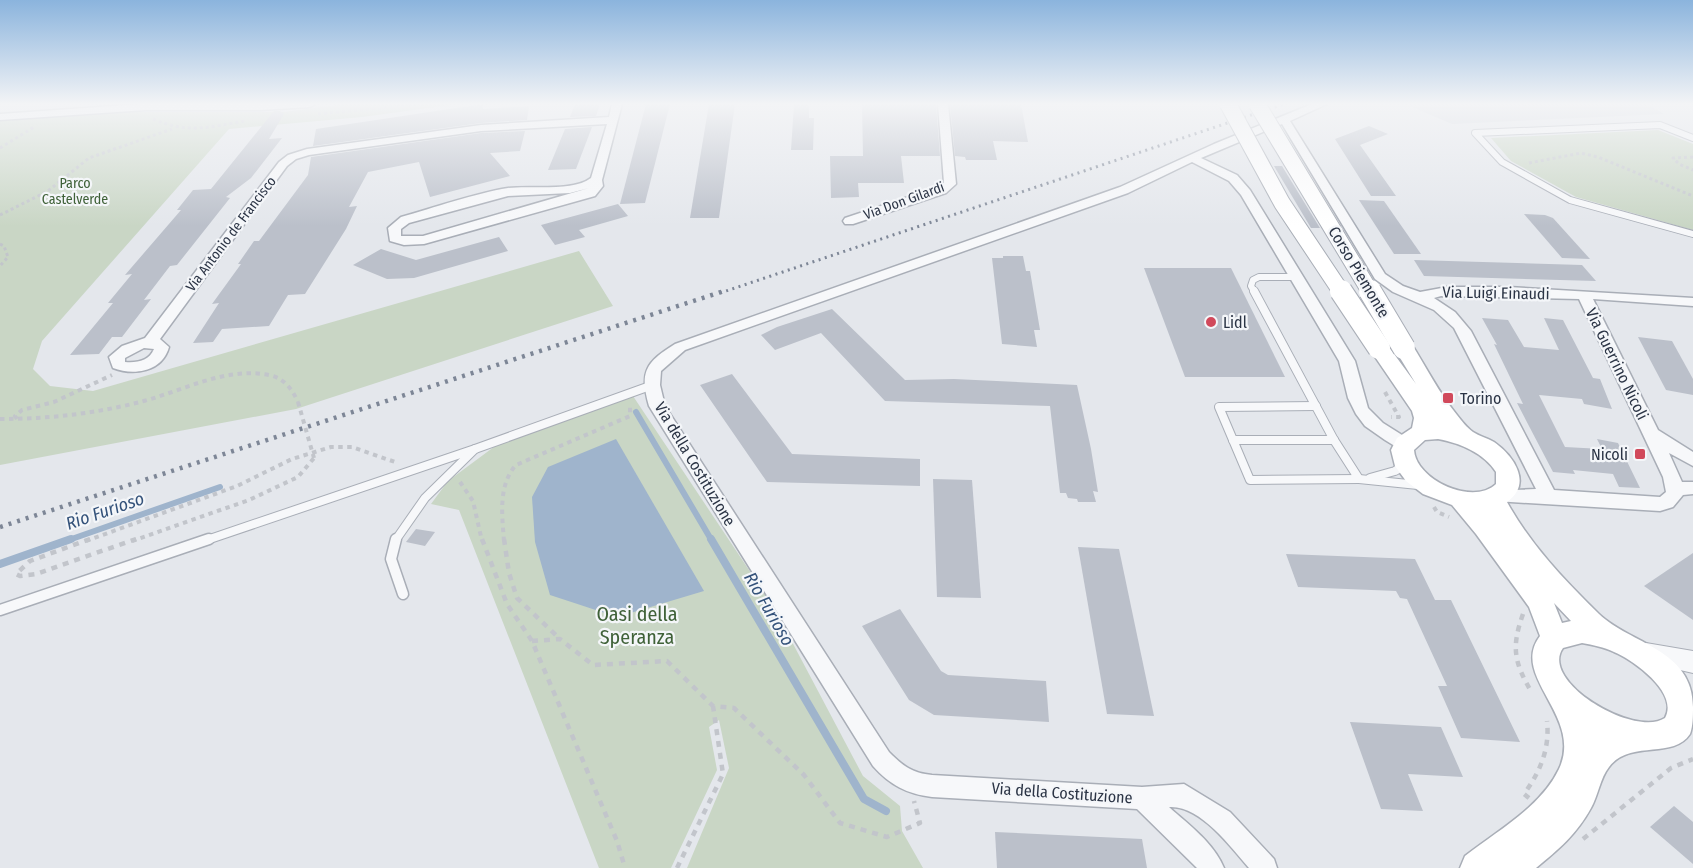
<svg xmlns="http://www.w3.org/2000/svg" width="1693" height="868" viewBox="0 0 1693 868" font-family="'Fira Sans Condensed',sans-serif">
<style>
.built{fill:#d2d6de}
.green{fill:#c9d6c5}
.water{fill:#9fb4cc}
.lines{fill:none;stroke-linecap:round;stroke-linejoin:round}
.stream-far1{stroke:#9fb4cc;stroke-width:6}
.stream{stroke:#9fb4cc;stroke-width:8}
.building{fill:#bbc0ca}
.service-far2-casing{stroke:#a9aeb7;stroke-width:8}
.service-far1-casing{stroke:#a9aeb7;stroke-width:10}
.service-casing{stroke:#a9aeb7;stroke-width:13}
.minor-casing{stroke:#a9aeb7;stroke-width:3}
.tertiary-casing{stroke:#a9aeb7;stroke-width:2}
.secondary-casing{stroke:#a9aeb7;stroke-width:3}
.path-far2{stroke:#c2c5cb;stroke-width:3;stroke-dasharray:3 3;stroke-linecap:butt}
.path-far1{stroke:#c2c5cb;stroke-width:4;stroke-dasharray:4.5 4.5;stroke-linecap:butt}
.path{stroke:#c2c5cb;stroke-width:4.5;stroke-dasharray:6 6;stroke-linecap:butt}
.service-far2{stroke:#f7f8fa;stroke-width:6}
.service-far1{stroke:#f7f8fa;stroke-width:8}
.service{stroke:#f7f8fa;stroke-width:10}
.minor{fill:#f7f8fa;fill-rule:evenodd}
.tertiary{fill:#f7f8fa;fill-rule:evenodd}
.secondary{fill:#fff;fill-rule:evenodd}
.rail-far1{stroke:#7d8696;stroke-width:3;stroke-dasharray:2 4.5;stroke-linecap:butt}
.rail{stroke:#7d8696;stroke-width:4.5;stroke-dasharray:3 6;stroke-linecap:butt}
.secondary-bridge-far1-casing{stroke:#a9aeb7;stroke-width:18;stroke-linecap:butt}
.secondary-bridge-casing{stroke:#a9aeb7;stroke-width:24;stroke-linecap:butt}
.path-bridge{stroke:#c2c5cb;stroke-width:4;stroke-dasharray:4.5 4.5;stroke-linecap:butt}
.secondary-bridge-far1{stroke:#fff;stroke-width:16}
.secondary-bridge{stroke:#fff;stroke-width:22}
.poi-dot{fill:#d1495b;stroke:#f4f6f9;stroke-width:2}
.labels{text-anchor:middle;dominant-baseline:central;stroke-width:4.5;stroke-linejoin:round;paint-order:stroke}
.far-park-label{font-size:14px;fill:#3f6138;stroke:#f4f6f9}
.far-street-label{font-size:14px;fill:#2b3445;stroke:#f4f6f9}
.street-label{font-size:16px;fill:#2b3445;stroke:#f4f6f9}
.poi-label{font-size:16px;fill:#2b3445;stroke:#f4f6f9;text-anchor:start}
.water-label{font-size:18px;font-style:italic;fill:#34527a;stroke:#f4f6f9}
.near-park-label{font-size:20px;fill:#3f6138;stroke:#f4f6f9}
</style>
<rect width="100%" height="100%" fill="#e4e7ec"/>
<polygon class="built" points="1405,104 1647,104 1664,114 1452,124"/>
<g class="green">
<polygon points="344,104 458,104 362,117 229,129 42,341 33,369 50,386 93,391 579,251 613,306 296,409 0,465 0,121 134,112 284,112"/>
<polygon points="1658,130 1693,144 1693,230 1576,197 1511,161 1491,138"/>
<polygon points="631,393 773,606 863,776 900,806 902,831 923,868 687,868 729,768 719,720 709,727 717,770 671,868 599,868 459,510 431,504 448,481 506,438"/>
</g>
<polygon class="water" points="616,439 704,591 617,617 550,595 535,542 532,497 548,467"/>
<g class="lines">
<g class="stream-far1">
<polyline points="636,412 712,541"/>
<polyline points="66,541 220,487"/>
</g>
<g class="stream">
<polyline points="711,539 864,799 886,811"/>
<polyline points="0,564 71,539"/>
</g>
</g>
<g class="building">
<polygon points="483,104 483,109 529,106 527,120 481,123 313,146 316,129"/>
<polygon points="575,104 600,104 596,116 570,117"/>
<polygon points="646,104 670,104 645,203 620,204"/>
<polygon points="709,104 735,104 719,218 690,218"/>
<polygon points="794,104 809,104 809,118 814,118 813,150 791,150"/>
<polygon points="862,104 936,104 940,156 901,156 904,183 858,183 859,197 831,198 830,156 863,156"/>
<polygon points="950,104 1021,104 1028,142 993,141 997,160 966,160 965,157 955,156"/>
<polygon points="274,111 280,111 284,114 269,139 282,138 251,178 226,197 230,198 177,265 170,266 144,300 151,299 122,337 112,337 99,354 70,355 113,303 108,303 132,274 125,275 181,210 177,210 193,190 211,189"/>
<polygon points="1369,126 1388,134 1360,145 1396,196 1371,196 1335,139"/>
<polygon points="592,127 576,169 548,170 565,129"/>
<polygon points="525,131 520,151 490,153 510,176 430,197 419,162 368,172 349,207 357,206 346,229 305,294 288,295 269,326 222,329 213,342 193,343 219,303 212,304 241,264 238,264 254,241 259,241 308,175 311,157 481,133"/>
<polygon points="1274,166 1282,166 1320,228 1311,228"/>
<polygon points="1359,200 1384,201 1421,254 1394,254"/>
<polygon points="618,204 628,216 579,230 585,237 555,245 541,225"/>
<polygon points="1524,214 1545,215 1553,218 1590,259 1562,258"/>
<polygon points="499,237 508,251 414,278 387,279 353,265 381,249 416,260"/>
<polygon points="1003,256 1023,256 1026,271 1030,271 1040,330 1034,330 1037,347 1002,344 992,258 1003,258"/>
<polygon points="1414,260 1582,265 1596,281 1424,276"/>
<polygon points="1144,268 1231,268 1285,377 1185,377"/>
<polygon points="832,309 905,380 954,379 1077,385 1091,449 1098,492 1093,491 1096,502 1078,502 1077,499 1068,498 1066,493 1060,493 1050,406 885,401 821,333 775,350 761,335 777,327"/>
<polygon points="1482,318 1508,320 1524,347 1559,350 1544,318 1563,320 1593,378 1600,379 1612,409 1584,404 1582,399 1539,395 1565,447 1602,449 1597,439 1618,443 1640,488 1619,487 1613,474 1573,470 1575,474 1553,472 1517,403 1523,404 1494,344 1497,345"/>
<polygon points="1638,337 1672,341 1693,379 1693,395 1666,390"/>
<polygon points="732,374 792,454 920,459 920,486 767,482 700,385"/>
<polygon points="933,479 972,480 981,598 937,597"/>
<polygon points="416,529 435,532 425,546 406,542"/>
<polygon points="1078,547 1119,549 1154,716 1107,714"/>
<polygon points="1693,553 1693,620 1644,586"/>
<polygon points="1286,554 1415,559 1435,600 1451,600 1520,742 1461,738 1438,686 1447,686 1407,599 1400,598 1396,591 1298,587"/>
<polygon points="900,609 941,671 948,675 1046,681 1049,722 934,715 909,700 862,626"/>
<polygon points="1350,722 1441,727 1463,777 1408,774 1423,811 1381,809"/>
<polygon points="1674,806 1693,822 1693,864 1650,827"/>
<polygon points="995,832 1142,839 1147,868 997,868"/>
</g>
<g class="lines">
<g class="service-far2-casing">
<g id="service-far2">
<polyline points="1693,138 1660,125 1475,133 1502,162 1570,200 1693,234"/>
<polyline points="1255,293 1251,286 1253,280 1259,277 1297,277"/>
</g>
</g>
<g class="service-far1-casing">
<g id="service-far1">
<polyline points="1254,291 1334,440 1359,479 1418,485"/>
<polyline points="1316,406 1219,407 1250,480 1359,479"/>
<polyline points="1233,440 1334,440"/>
<polyline points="1370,478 1395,471 1405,465"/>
<polyline points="204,541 475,449"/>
<polyline points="395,541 425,498 475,449 650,386"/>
</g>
</g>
<g class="service-casing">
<g id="service">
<polyline points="396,539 391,559 403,594"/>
<polyline points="0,610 209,539"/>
</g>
</g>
<g class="minor-casing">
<g id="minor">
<polygon points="141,104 315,104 310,107 260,110 146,110 0,120 0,114"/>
<path d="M612 104H622L602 180 603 186 595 196 424 244 404 245 390 241 388 228 401 217C433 208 476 193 508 188 530 185 573 192 591 178L607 124 481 131 309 155 296 159 287 166 160 339 169 347C162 372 134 376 113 368L109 357 122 346 145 338 279 162 288 155 307 149 481 125 609 117ZM589 188 423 236H401V229L409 223 508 196 570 193ZM144 348 154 349C149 361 137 363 125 362V358Z"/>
<polygon points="938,104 948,104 956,184 946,193 853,224 845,224 843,221 845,218 938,187 944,183"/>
<path d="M1312 104H1327L1290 121 1385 274 1403 286 1420 292 1447 287H1508L1693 298V306L1593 299 1658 430 1693 452V466L1669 453 1682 482H1693V494L1683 495 1673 507 1660 511 1495 501 1492 496 1495 491 1536 489 1454 328 1434 310 1393 292 1375 279 1282 124 1201 158 1237 175 1250 190 1355 361 1368 408 1383 423 1410 440 1412 444 1410 448H1398L1385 440 1365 426 1356 414 1348 398 1339 361 1241 195 1229 181 1192 162 1128 193 685 350 661 371 660 385 665 406 889 752C903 766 912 773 932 775L1142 787 1184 784 1230 812 1274 859 1277 868H1249C1230 846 1200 805 1169 807 1189 825 1214 843 1224 868H1197L1137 809 932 797C907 794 890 785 873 766L649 406C639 372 646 362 675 344L1120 187 1214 144ZM1441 296 1579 299 1663 477 1666 492 1660 497 1554 490 1471 331 1455 312 1434 298Z"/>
</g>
</g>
<g class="tertiary-casing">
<polygon id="tertiary" points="1646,643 1693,651 1693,673 1637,660 1634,653 1637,646"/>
</g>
<g class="secondary-casing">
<path id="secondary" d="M1379 342 1386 343 1416 384 1394 348 1397 343 1404 342 1411 343C1426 367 1439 393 1457 415 1461 420 1467 428 1473 432 1479 436 1487 438 1494 442 1514 456 1533 484 1507 502 1530 544 1564 580 1599 614 1630 644 1693 649 1693 707 1693 716 1693 726 1690 734 1673 760 1630 739 1609 767 1600 778 1598 796 1591 808 1576 835 1559 849 1536 868H1460L1465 856C1497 831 1541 807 1559 769 1584 716 1509 677 1540 636L1529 607 1476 534 1452 505 1423 494 1406 481 1395 466 1391 450 1397 438 1412 428 1414 418 1412 411 1369 348 1372 343ZM1438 439C1460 443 1484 453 1496 472V484C1473 506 1416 480 1414 450L1425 440ZM1554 603 1571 621 1562 623ZM1582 643C1593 645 1604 647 1614 652 1634 660 1679 693 1665 718 1634 738 1539 681 1563 648Z"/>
</g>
<g class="path-far2">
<polyline points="318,114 422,104"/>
<path d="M153 119C188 134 210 127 245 121"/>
<polyline points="0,148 34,127"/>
<polyline points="1693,157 1673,158 1679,164 1693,170"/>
<polyline points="1529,163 1581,153 1598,157 1693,196"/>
<polyline points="0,215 48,191 89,158 172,129"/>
<polyline points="0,244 4,246 8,257 0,266"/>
</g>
<g class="path-far1">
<polyline points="1385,392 1399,417 1391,417"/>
<path d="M0 419C46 419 92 414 136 403 179 393 224 366 269 375 284 378 292 389 298 402"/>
<polyline points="17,419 15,416 22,410 54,402 112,375"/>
<polyline points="460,482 473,501 482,541"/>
<polyline points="1434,507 1437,512 1449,517"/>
<polyline points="86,541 237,486 292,459 331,447 352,447 395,462"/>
<polyline points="132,541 249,500 298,477 314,458"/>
<path d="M504 541C502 515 498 485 516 465L630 416V406"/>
</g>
<g class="path">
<polyline points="90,539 30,561 16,574 20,576 36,574 136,539"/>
<polyline points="482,539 507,604 532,641 617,841 625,868"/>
<polyline points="504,539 509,573 517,598 560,639"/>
<path d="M1523 614C1511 648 1514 662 1532 693"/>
<polyline points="532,641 560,639 593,665 667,661 713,706 734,708 804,775 840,823 887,837 920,823 914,801"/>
<path d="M1529 798 1524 794C1540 772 1550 749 1547 721"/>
<polyline points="1583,839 1671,768 1693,759"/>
<polyline points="677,868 723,774 713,706"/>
</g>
<use href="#service-far2" class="service-far2"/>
<use href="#service-far1" class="service-far1"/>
<use href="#service" class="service"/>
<use href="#minor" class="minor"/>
<use href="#tertiary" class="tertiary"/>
<use href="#secondary" class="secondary"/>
<polyline class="rail-far1" points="720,293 1284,104"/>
<polyline class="rail" points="0,527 724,291"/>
<g class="secondary-bridge-far1-casing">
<g id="secondary-bridge-far1">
<polyline points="1228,104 1282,203 1342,293"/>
<polyline points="1257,104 1371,293"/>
</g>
</g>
<g class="secondary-bridge-casing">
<g id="secondary-bridge">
<polyline points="1341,291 1379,348"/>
<polyline points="1370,291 1404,348"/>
</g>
</g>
<polyline class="path-bridge" points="298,402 314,458"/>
<use href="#secondary-bridge-far1" class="secondary-bridge-far1"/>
<use href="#secondary-bridge" class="secondary-bridge"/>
</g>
<linearGradient id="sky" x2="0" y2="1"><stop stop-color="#8bb4dd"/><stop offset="0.46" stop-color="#f3f4f6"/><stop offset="1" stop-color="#f3f4f6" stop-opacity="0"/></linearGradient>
<rect width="1693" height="226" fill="url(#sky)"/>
<g class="poi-dot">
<circle cx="1211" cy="322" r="6"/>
<rect x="1442" y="392" width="12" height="12" rx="3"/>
<rect x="1634" y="448" width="12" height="12" rx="3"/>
</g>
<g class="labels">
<g class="far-park-label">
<text x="75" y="183">Parco<tspan x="75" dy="16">Castelverde</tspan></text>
</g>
<g class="far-street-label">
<text transform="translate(904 201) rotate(-20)">Via Don Gilardi</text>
<text transform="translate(231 234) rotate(-53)">Via Antonio de Francisco</text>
</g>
<g class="street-label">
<text transform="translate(1359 272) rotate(59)">Corso Piemonte</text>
<text transform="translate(1496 293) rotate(1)">Via Luigi Einaudi</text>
<text transform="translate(1617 364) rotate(64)">Via Guerrino Nicoli</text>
<text transform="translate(695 464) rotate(59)">Via della Costituzione</text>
<text transform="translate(1062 793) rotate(4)">Via della Costituzione</text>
</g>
<g class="poi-label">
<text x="1223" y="322">Lidl</text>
<text x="1460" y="398">Torino</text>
<text x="1628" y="454" text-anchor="end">Nicoli</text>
</g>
<g class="water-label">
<text transform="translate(105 511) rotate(-19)">Rio Furioso</text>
<text transform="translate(769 609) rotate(60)">Rio Furioso</text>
</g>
<g class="near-park-label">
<text x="637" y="614">Oasi della<tspan x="637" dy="23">Speranza</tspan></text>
</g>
</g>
</svg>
